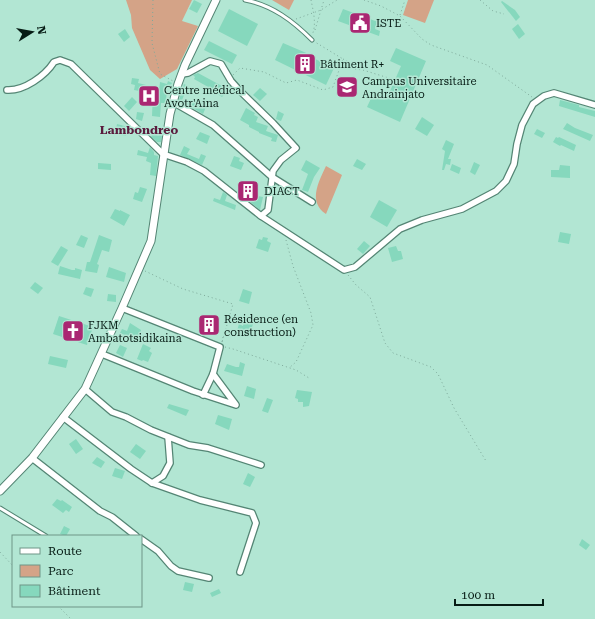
<svg xmlns="http://www.w3.org/2000/svg" width="595" height="619" viewBox="0 0 595 619" font-family="'Roboto Serif',serif">
<style>
.green{fill:#d4a387}
.building{fill:#86d8bd}
.lines{fill:none;stroke-linecap:round;stroke-linejoin:round}
.service-casing{stroke:#548574;stroke-width:5}
.minor-casing{stroke:#548574;stroke-width:8}
.tertiary-casing{stroke:#548574;stroke-width:9}
.path{stroke:#7ea99a;stroke-width:1;stroke-dasharray:1 3;stroke-linecap:butt}
.service{stroke:#fff;stroke-width:3}
.minor{stroke:#fff;stroke-width:5.5}
.tertiary{stroke:#fff;stroke-width:7}
.labels{text-anchor:middle;dominant-baseline:central;stroke-width:3;stroke-linejoin:round;paint-order:stroke}
.poi-label{font-size:11px;fill:#071c15;stroke:#b2e6d3;text-anchor:start}
.neighbourhood-label{font-size:12px;font-weight:bold;fill:#5a1b3d;stroke:#b2e6d3}
</style>
<rect width="100%" height="100%" fill="#b2e6d3"/>
<g class="green">
<polygon points="126,0 192,0 182,21 198,26 177,69 160,79 150,70 132,28 131,15"/>
<polygon points="272,0 294,0 289,10"/>
<polygon points="408,0 434,0 425,23 403,15"/>
<path d="M326 166 342 175 326 214C308 202 318 183 326 166Z"/>
</g>
<g class="building">
<polygon points="194,0 202,4 197,13 189,9"/>
<polygon points="502,1 515,10 520,17 516,21 501,2"/>
<polygon points="229,9 258,24 247,46 218,31"/>
<polygon points="343,9 378,22 375,29 380,31 379,36 338,21"/>
<polygon points="518,24 525,34 519,39 512,29"/>
<polygon points="125,29 130,37 124,42 118,34"/>
<polygon points="209,41 237,55 232,64 204,50"/>
<polygon points="283,43 311,55 311,57 334,68 326,85 275,60"/>
<polygon points="396,48 426,61 400,122 367,107 374,92 387,98 401,66 390,61"/>
<polygon points="198,73 222,86 223,85 229,89 222,97 216,93 217,92 194,79 195,77 193,75"/>
<polygon points="132,78 139,79 138,83 146,85 145,92 134,90 135,85 131,84"/>
<polygon points="168,81 172,83 170,87 167,86 166,103 161,103 160,117 152,116 153,92 157,92 157,90 159,90 160,82 167,84"/>
<polygon points="184,84 188,86 182,100 191,104 192,100 206,107 203,114 179,100"/>
<polygon points="260,88 267,94 260,101 253,95"/>
<polygon points="132,97 137,102 129,111 124,106"/>
<polygon points="560,100 579,105 579,107 595,111 595,117 559,106"/>
<polygon points="246,108 255,113 254,115 258,117 256,122 268,126 266,131 278,135 276,142 271,141 272,138 259,133 259,132 249,127 249,125 240,120"/>
<polygon points="278,111 284,114 281,121 276,119"/>
<polygon points="137,112 144,113 142,121 136,119"/>
<polygon points="422,117 434,125 427,136 415,129"/>
<polygon points="567,123 575,128 593,135 590,141 563,129"/>
<polygon points="117,124 128,127 126,136 115,134"/>
<polygon points="537,129 545,133 542,138 534,134"/>
<polygon points="200,132 210,136 207,144 196,139"/>
<polygon points="153,133 162,136 161,142 157,142 151,137"/>
<polygon points="556,137 558,138 559,137 576,145 574,151 561,145 560,146 553,142"/>
<polygon points="446,140 454,144 448,159 451,159 450,165 446,164 444,170 442,170 445,151 442,149"/>
<polygon points="184,146 190,149 187,154 199,159 201,154 206,156 202,165 180,155"/>
<polygon points="150,147 154,152 154,155 158,156 156,176 150,175 151,163 146,161 147,157 137,155 138,150 148,153"/>
<polygon points="234,156 240,158 239,161 244,163 241,170 230,166"/>
<polygon points="357,159 366,164 362,170 353,166"/>
<polygon points="306,160 320,168 314,177 308,192 302,190 308,174 301,170"/>
<polygon points="474,162 480,165 475,175 470,172"/>
<polygon points="98,163 111,164 111,170 98,169"/>
<polygon points="452,164 461,168 459,174 450,170"/>
<polygon points="560,165 570,166 570,178 551,177 551,170 559,170"/>
<polygon points="245,181 256,185 252,195 263,197 260,210 241,194"/>
<polygon points="140,187 147,189 142,202 133,199 135,192 138,193"/>
<polygon points="223,192 227,195 225,201 236,205 235,210 213,201 214,198 220,200"/>
<polygon points="379,200 397,210 387,227 370,217"/>
<polygon points="115,209 120,211 120,210 130,215 124,226 110,218"/>
<polygon points="560,232 571,234 569,244 558,242"/>
<polygon points="81,235 88,238 84,248 76,245"/>
<polygon points="99,235 112,240 109,252 102,250 97,264 99,265 97,273 85,271 87,262 90,262"/>
<polygon points="263,237 268,238 267,241 271,243 268,252 256,248 259,239 262,240"/>
<polygon points="364,241 370,246 363,254 357,249"/>
<polygon points="61,246 68,250 58,266 51,262"/>
<polygon points="396,246 398,251 401,251 403,259 392,262 388,248"/>
<polygon points="60,266 72,270 75,270 75,268 82,270 80,279 58,274"/>
<polygon points="109,267 126,273 124,282 106,277"/>
<polygon points="35,282 43,288 38,294 30,288"/>
<polygon points="86,287 94,289 91,297 83,294"/>
<polygon points="243,289 252,292 249,304 239,301"/>
<polygon points="108,294 116,295 116,302 107,301"/>
<polygon points="59,316 93,327 87,345 53,334"/>
<polygon points="250,316 255,317 250,334 237,331 239,324 243,326 244,322 248,323"/>
<polygon points="205,318 217,321 213,331 202,328"/>
<polygon points="130,323 141,330 139,341 130,338 130,337 120,333 122,329 127,331"/>
<polygon points="143,344 151,348 149,351 152,353 148,362 143,360 142,361 137,359"/>
<polygon points="120,345 127,348 123,357 116,353"/>
<polygon points="50,356 68,360 66,368 48,364"/>
<polygon points="240,362 245,364 242,376 224,371 227,364 236,367 239,367"/>
<polygon points="247,386 256,389 254,399 244,396"/>
<polygon points="297,390 312,392 309,406 303,407 303,402 298,402 298,399 295,398"/>
<polygon points="267,398 273,400 268,413 262,411"/>
<polygon points="169,404 189,410 186,416 167,408"/>
<polygon points="218,415 232,419 229,430 215,424"/>
<polygon points="76,439 83,449 76,454 69,444"/>
<polygon points="136,444 146,451 140,459 130,452"/>
<polygon points="97,457 105,462 101,468 92,463"/>
<polygon points="115,468 125,471 122,479 112,476"/>
<polygon points="248,473 255,477 250,487 243,484"/>
<polygon points="57,499 61,501 62,500 72,507 69,512 66,510 63,513 52,505"/>
<polygon points="64,526 70,529 66,536 60,534"/>
<polygon points="582,539 590,545 586,550 579,545"/>
<polygon points="185,582 194,584 192,592 183,590"/>
<polygon points="219,589 221,593 212,597 210,593"/>
</g>
<g class="lines">
<g class="service-casing">
<g id="service">
<path d="M245 0C272 5 293 21 312 40"/>
<polyline points="0,508 46,536"/>
</g>
</g>
<g class="minor-casing">
<g id="minor">
<polyline points="182,74 188,73 210,61 221,64 231,81 239,90 273,123 296,148 281,160 273,171 268,210 261,216"/>
<path d="M7 90C24 91 45 76 54 62L60 60 71 64 163 154 187 162 204 171 261 216 344 270 355 267 400 229 422 220 462 209 496 191 506 181 514 164 517 144 522 125 533 104 544 96 554 93 595 105"/>
<polyline points="173,102 213,125 272,177 312,202"/>
<polyline points="122,308 220,347 213,374 203,395"/>
<polyline points="102,354 193,391 236,405 213,374"/>
<polyline points="85,389 112,412 126,417 151,430 189,445 208,448 261,465"/>
<polyline points="63,417 131,469 152,483 200,500 252,513 256,523 240,572"/>
<polyline points="32,458 100,511 112,517 136,536"/>
<polyline points="152,483 163,476 170,463 168,437"/>
<polyline points="141,539 158,551 171,566 178,571 209,578"/>
</g>
</g>
<g class="tertiary-casing">
<polyline id="tertiary" points="0,491 32,458 85,389 122,308 151,241 170,114 178,84 185,65 216,0"/>
</g>
<g class="path">
<polyline points="153,0 152,43 160,74 173,81"/>
<path d="M311 0C313 10 317 25 312 35"/>
<polyline points="364,0 381,6 400,16 422,39 431,45 487,65 532,97"/>
<polyline points="480,0 493,11 504,14"/>
<polyline points="400,15 405,0"/>
<polyline points="296,19 321,10 337,0"/>
<polyline points="315,30 324,0"/>
<polyline points="343,59 349,62 355,69 363,70 395,80"/>
<polyline points="233,75 240,68 264,72 286,83 297,80 323,90 333,87 343,59 315,42"/>
<polyline points="286,240 293,266 311,313 313,325 296,362 289,368"/>
<polyline points="145,271 183,289 233,304 222,342"/>
<polyline points="348,275 356,285 370,297 385,343 393,353 431,367 438,374 454,408 486,461"/>
<polyline points="222,342 223,337"/>
<polyline points="225,347 233,349 296,370 309,378"/>
<polyline points="0,552 13,566"/>
<polyline points="58,606 71,619"/>
</g>
<use href="#service" class="service"/>
<use href="#minor" class="minor"/>
<use href="#tertiary" class="tertiary"/>
</g>
<defs>
<g id="civic-square" transform="scale(1.15)"><rect x="-9" y="-9" width="18" height="18" rx="4" fill="#aa2772" stroke="#b2e6d3"/><path d="M-.6-6.5H3V-4.5H.6V-3L4-1V1h2V6H-6V1h2V-1L-.6-3ZM-1.2 2.5V6h2.4V2.5Z" fill="#fff"/></g>
<g id="building-square" transform="scale(1.15)"><rect x="-9" y="-9" width="18" height="18" rx="4" fill="#aa2772" stroke="#b2e6d3"/><path d="M-4-6H4V6H1V3H-1V6H-4ZM-2.5-4.3h1.7v1.8h-1.7ZM.8-4.3h1.7v1.8H.8ZM-2.5-1h1.7V.8h-1.7ZM.8-1h1.7V.8H.8Z" fill="#fff"/></g>
<g id="university-square" transform="scale(1.15)"><rect x="-9" y="-9" width="18" height="18" rx="4" fill="#aa2772" stroke="#b2e6d3"/><path d="M0-5L7-2L0 1L-7-2ZM-4 1L0 2.5L4 1V4Q0 6-4 4Z" fill="#fff"/></g>
<g id="hospital-square" transform="scale(1.15)"><rect x="-9" y="-9" width="18" height="18" rx="4" fill="#aa2772" stroke="#b2e6d3"/><path d="M-5-5h3v3.5h4V-5h3V5h-3V1.5h-4V5h-3Z" fill="#fff"/></g>
<g id="church-square" transform="scale(1.15)"><rect x="-9" y="-9" width="18" height="18" rx="4" fill="#aa2772" stroke="#b2e6d3"/><path d="M-1.2-6h2.4v3.5h3.3v2.4h-3.3V6h-2.4V-.1h-3.3v-2.4h3.3Z" fill="#fff"/></g>
</defs>
<g fill-rule="evenodd">
<use href="#civic-square" x="360" y="23"/>
<use href="#building-square" x="305" y="64"/>
<use href="#university-square" x="347" y="87"/>
<use href="#hospital-square" x="149" y="96"/>
<use href="#building-square" x="248" y="191"/>
<use href="#building-square" x="209" y="325"/>
<use href="#church-square" x="73" y="331"/>
</g>
<g class="labels">
<g class="poi-label">
<text x="376" y="23">ISTE</text>
<text x="320" y="64">Bâtiment R+</text>
<text x="362" y="81">Campus Universitaire<tspan x="362" dy="13">Andrainjato</tspan></text>
<text x="164" y="90">Centre médical<tspan x="164" dy="13">Avotr'Aina</tspan></text>
<text x="264" y="191">DIACT</text>
<text x="224" y="319">Résidence (en<tspan x="224" dy="13">construction)</tspan></text>
<text x="88" y="325">FJKM<tspan x="88" dy="13">Ambatotsidikaina</tspan></text>
</g>
<g class="neighbourhood-label">
<text x="139" y="130">Lambondreo</text>
</g>
</g>
<rect x="12" y="535" width="130" height="72" fill="#b2e6d3" stroke="#6e9587"/>
<rect x="20" y="548" width="20" height="6" fill="#ffffff" stroke="#6e9587"/>
<text x="48" y="555" font-size="12" fill="#071c15">Route</text>
<rect x="20" y="565" width="20" height="12" fill="#d4a387" stroke="#6e9587"/>
<text x="48" y="575" font-size="12" fill="#071c15">Parc</text>
<rect x="20" y="585" width="20" height="12" fill="#86d8bd" stroke="#6e9587"/>
<text x="48" y="595" font-size="12" fill="#071c15">Bâtiment</text>
<g transform="translate(32 32) rotate(79)" stroke="#b2e6d3" stroke-width="3" paint-order="stroke">
<path d="M0-3L7 15L0 10L-7 15Z" fill="#071c15"/>
<text y="-6" font-size="11" font-weight="bold" text-anchor="middle" fill="#071c15">N</text>
</g>
<path d="M455 599v6h88v-6" fill="none" stroke="#071c15" stroke-width="2"/>
<text x="461" y="599" font-size="12" fill="#071c15" stroke="#b2e6d3" stroke-width="3" paint-order="stroke">100 m</text>
</svg>
